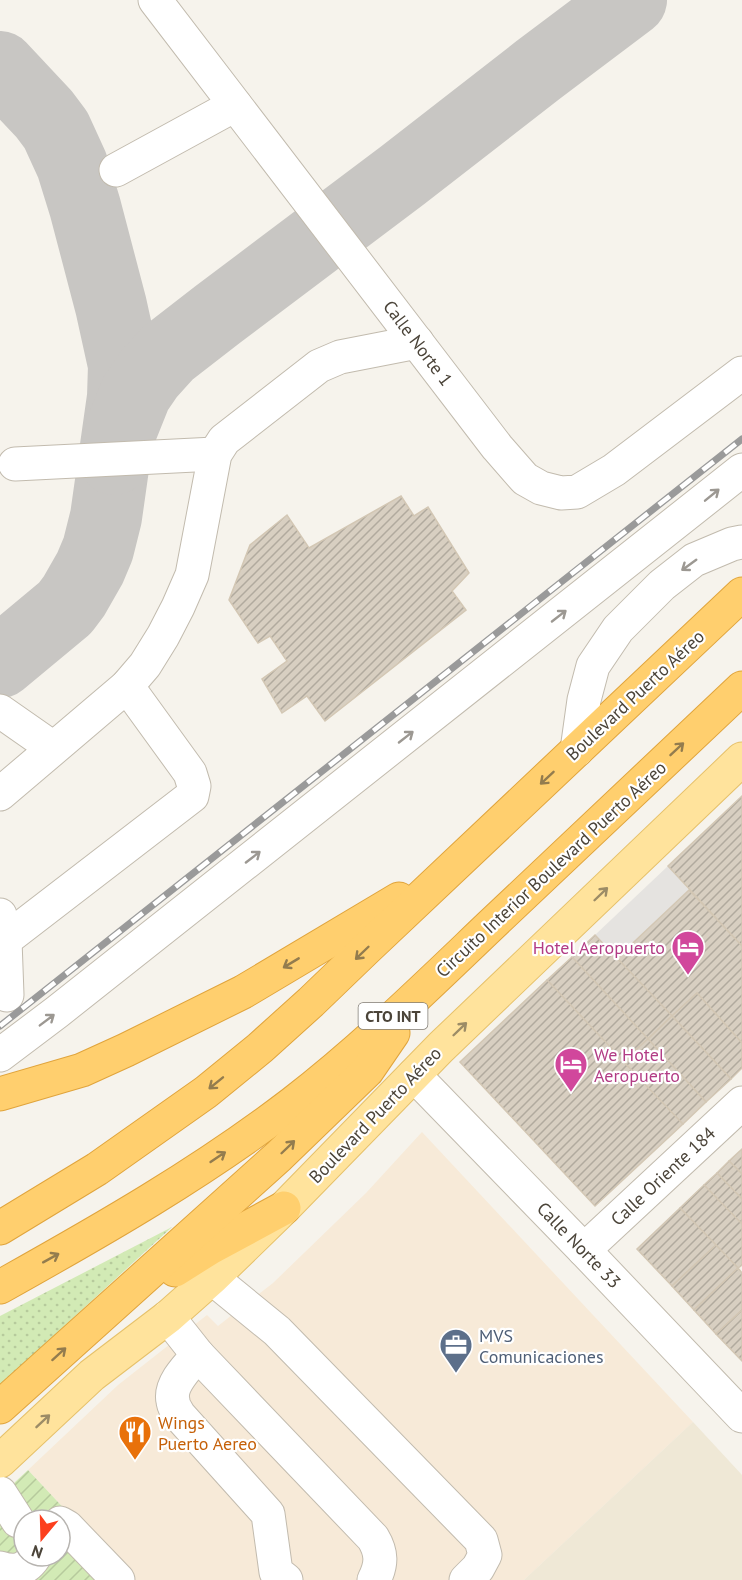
<svg xmlns="http://www.w3.org/2000/svg" width="742" height="1580" viewBox="0 0 742 1580" font-family="'PT Sans',sans-serif">
<style>
.commercial{fill:#f7ead8}
.education{fill:#efe8d6}
.grass{fill:url(#grass-dots)}
.garden{fill:url(#garden-furrows);fill-rule:evenodd}
.parking{fill:#e5e3e0}
.lines{fill:none;stroke-linecap:round;stroke-linejoin:round}
.taxiway{stroke:#c8c6c3;stroke-width:72}
.building{fill:url(#building-hatch);stroke:#d3c7b4;stroke-width:1.5}
.minor-casing{stroke:#c2bbae;stroke-width:35}
.major-casing{stroke:#e6c16a;stroke-width:35}
.highway-casing{stroke:#e0a43c;stroke-width:35}
.minor{stroke:#fff;stroke-width:33}
.major{stroke:#ffe39c;stroke-width:33}
.highway{stroke:#ffcf6e;stroke-width:33}
.rail-casing{stroke:#9a9a9a;stroke-width:7}
.rail{stroke:#fff;stroke-width:4.5;stroke-dasharray:14;stroke-linecap:butt}
.oneway{stroke:#9c9892}
.oneway2{stroke:#937c4e}
.oneway3{stroke:#9c8c66}
.labels{text-anchor:middle;dominant-baseline:central;stroke-width:4.5;stroke-linejoin:round;paint-order:stroke}
.shield{fill:#fff;stroke:#817c74;stroke-width:1.5}
.shield-label{font-size:16px;font-weight:bold;fill:#4b4439}
.street-label{font-size:18px;fill:#4b4439;stroke:#fff}
.hotel-label{font-size:18px;fill:#b23c85;stroke:#fff;text-anchor:end}
.service-label{font-size:18px;fill:#4e5e75;stroke:#fff;text-anchor:start}
.food-label{font-size:18px;fill:#c56008;stroke:#fff;text-anchor:start}
</style>
<defs>
<pattern id="grass-dots" width="8" height="8" patternUnits="userSpaceOnUse" patternTransform="scale(1.5)"><rect width="8" height="8" fill="#d2eab5"/><path d="M2 2h.1M6 6h.1" fill="none" stroke="#b6ca9c" stroke-width="1.8" stroke-linecap="round"/></pattern>
<pattern id="garden-furrows" width="10" height="10" patternUnits="userSpaceOnUse" patternTransform="scale(1.5)"><rect width="10" height="10" fill="#d2eab5"/><path d="M-1 1l2-2M0 10L10 0M9 11l2-2" fill="none" stroke="#b6ca9c"/></pattern>
<pattern id="building-hatch" width="6" height="6" patternUnits="userSpaceOnUse" patternTransform="scale(1.5)"><rect width="6" height="6" fill="#d8cfc1"/><path d="M-1 1l2-2M0 6l6-6M5 7l2-2" fill="none" stroke="#b1aa9e"/></pattern>
</defs>
<rect width="100%" height="100%" fill="#f6f3ec"/>
<polygon class="commercial" points="422,1132 693,1422 524,1580 131,1580 28,1470 118,1385 207,1315 218,1326 273,1283 366,1193"/>
<polygon class="education" points="693,1422 742,1475 742,1580 524,1580"/>
<polygon class="grass" points="172,1227 0,1385 0,1316"/>
<path class="garden" d="M28 1470 131 1580H0V1496ZM24 1520H60V1556H24Z"/>
<polygon class="parking" points="668,866 689,890 617,958 595,935"/>
<g class="lines">
<g class="taxiway">
<polyline points="0,67 44,114 56,130 72,165 85,207 111,306 124,365 123,397 106,517 98,549 90,568 74,596 65,608 0,662"/>
<polyline points="114,459 122,428 136,393 149,374 168,353 217,315 403,175 538,70 631,0"/>
</g>
</g>
<g class="building">
<polygon points="401,496 414,516 428,507 469,573 452,591 466,610 325,721 307,696 282,713 262,679 287,661 270,636 258,643 229,600 250,545 287,515 309,548"/>
<polygon points="742,796 742,946 668,866"/>
<polygon points="689,890 742,946 742,1043 697,993 672,1016 617,958"/>
<polygon points="595,935 672,1016 648,1039 572,957"/>
<polygon points="572,957 648,1039 623,1061 547,980"/>
<polygon points="547,980 683,1124 595,1206 460,1062"/>
<polygon points="697,993 742,1043 742,1068 731,1079 672,1016"/>
<polygon points="672,1016 731,1079 706,1102 648,1039"/>
<polygon points="648,1039 706,1102 683,1124 623,1061"/>
<polygon points="742,1149 742,1174 729,1161"/>
<polygon points="729,1161 742,1174 742,1199 717,1173"/>
<polygon points="717,1173 742,1199 742,1224 704,1185"/>
<polygon points="704,1185 742,1224 742,1265 738,1268 680,1208"/>
<polygon points="680,1208 716,1245 672,1286 637,1249"/>
<polygon points="716,1245 738,1268 694,1310 672,1286"/>
<polygon points="738,1268 742,1273 742,1310 716,1334 694,1310"/>
<polygon points="742,1310 742,1361 716,1334"/>
</g>
<g class="lines">
<g class="minor-casing">
<g id="minor">
<polyline points="155,0 497,447 525,479 541,488 561,493 577,492 614,470 742,373"/>
<polyline points="116,170 235,105"/>
<polyline points="15,464 215,454"/>
<polyline points="0,711 53,748"/>
<polyline points="577,750 584,700 593,666 618,629 662,585 694,560 732,544 742,542"/>
<polyline points="0,794 127,686 145,665 163,636 178,607 192,575 215,454 224,440 319,366 340,357 417,342"/>
<polyline points="0,915 5,940 7,995"/>
<polyline points="5,940 192,796 194,786 190,773 127,686"/>
<polyline points="0,1055 57,1012 742,470"/>
<polyline points="414,1075 584,1250 742,1416"/>
<polyline points="584,1250 742,1103"/>
<polyline points="212,1278 277,1331 481,1540 485,1555 478,1568 466,1580"/>
<path d="M168 1317 198 1355C188 1366 169 1385 173 1401 173 1406 177 1411 179 1415L268 1514 276 1572 286 1580"/>
<path d="M198 1355 373 1538C382 1553 382 1564 374 1580"/>
<polyline points="0,1493 18,1521"/>
<polyline points="60,1523 67,1527 118,1580"/>
<path d="M0 1568C16 1573 26 1570 35 1556"/>
</g>
</g>
<g class="major-casing">
<polyline id="major" points="0,1461 92,1375 168,1317 212,1278 284,1208 441,1047 742,759"/>
</g>
<g class="highway-casing">
<g id="highway">
<polyline points="0,1094 82,1070 126,1050 243,992 399,899"/>
<polyline points="0,1228 97,1169 206,1092 260,1048 311,1002 365,950 742,594"/>
<polyline points="175,1270 210,1248 284,1208"/>
<path d="M0 1287C102 1230 200 1174 293 1103 363 1049 426 987 490 926 574 847 658 768 742 688"/>
<polyline points="0,1407 279,1156 367,1071 393,1033"/>
</g>
</g>
<use href="#minor" class="minor"/>
<use href="#major" class="major"/>
<use href="#highway" class="highway"/>
<g class="rail-casing">
<polyline id="rail" points="0,1026 742,439"/>
</g>
<use href="#rail" class="rail"/>
</g>
<defs><path id="oneway-shaft" d="M-6 0H5M1.5-3L5.5 0L1.5 3" fill="none" stroke-width="1.6" stroke-linecap="round" stroke-linejoin="round" transform="scale(1.5)"/></defs>
<g class="oneway">
<use href="#oneway-shaft" transform="translate(712 495) rotate(-39)"/>
<use href="#oneway-shaft" transform="translate(689 565) rotate(144)"/>
<use href="#oneway-shaft" transform="translate(559 616) rotate(-38)"/>
<use href="#oneway-shaft" transform="translate(406 737) rotate(-38)"/>
<use href="#oneway-shaft" transform="translate(253 857) rotate(-38)"/>
<use href="#oneway-shaft" transform="translate(47 1020) rotate(-37)"/>
</g>
<g class="oneway2">
<use href="#oneway-shaft" transform="translate(677 749) rotate(-43)"/>
<use href="#oneway-shaft" transform="translate(547 778) rotate(137)"/>
<use href="#oneway-shaft" transform="translate(362 953) rotate(136)"/>
<use href="#oneway-shaft" transform="translate(291 963) rotate(149)"/>
<use href="#oneway-shaft" transform="translate(216 1083) rotate(141)"/>
<use href="#oneway-shaft" transform="translate(288 1147) rotate(-44)"/>
<use href="#oneway-shaft" transform="translate(218 1157) rotate(-34)"/>
<use href="#oneway-shaft" transform="translate(51 1258) rotate(-29)"/>
<use href="#oneway-shaft" transform="translate(59 1354) rotate(-42)"/>
</g>
<g class="oneway3">
<use href="#oneway-shaft" transform="translate(601 894) rotate(-44)"/>
<use href="#oneway-shaft" transform="translate(460 1029) rotate(-44)"/>
<use href="#oneway-shaft" transform="translate(43 1421) rotate(-43)"/>
</g>
<defs>
<g id="hotel-pin" transform="scale(1.725)"><path d="M0 17L-7.5 6A9.5 9.5 0 1 1 7.5 6Z" fill="#d1479c" stroke="#fff"/><path d="M-6-4.5h1.5V1H6V5H4.5V3h-9V5H-6ZM-4 0a1.8 1.8 0 1 1 3.6 0ZM.5 0V-2.5h3Q6-2.5 6 0Z" fill="#fff"/></g>
<g id="office-pin" transform="scale(1.725)"><path d="M0 17L-7.5 6A9.5 9.5 0 1 1 7.5 6Z" fill="#5c6f8a" stroke="#fff"/><path d="M-6-3h4V-5.5h4V-3h4V5H-6ZM-1-4.5V-3h2v-1.5ZM-6 0V1H6V0Z" fill="#fff"/></g>
<g id="restaurant-pin" transform="scale(1.725)"><path d="M0 17L-7.5 6A9.5 9.5 0 1 1 7.5 6Z" fill="#e8710a" stroke="#fff"/><path d="M-5-6h1v4h1v-4h1v4h1v-4h1v5L-1.5 .5V6h-2V.5L-5-1ZM5-6V6H3V1.5H1.5Q1.5-4 5-6Z" fill="#fff"/></g>
</defs>
<g fill-rule="evenodd">
<use href="#hotel-pin" x="688" y="947"/>
<use href="#hotel-pin" x="571" y="1064"/>
<use href="#office-pin" x="456" y="1345"/>
<use href="#restaurant-pin" x="135" y="1432"/>
</g>
<g class="labels">
<rect class="shield" x="358.5" y="1003" width="69" height="26" rx="4.5"/>
<g class="shield-label">
<text x="393" y="1016">CTO INT</text>
</g>
<g class="street-label">
<text transform="translate(418 343) rotate(53)">Calle Norte 1</text>
<text transform="translate(635 695) rotate(-43)">Boulevard Puerto Aéreo</text>
<text transform="translate(551 869) rotate(-43)">Circuito Interior Boulevard Puerto Aéreo</text>
<text transform="translate(375 1115) rotate(-46)">Boulevard Puerto Aéreo</text>
<text transform="translate(663 1176) rotate(-43)">Calle Oriente 184</text>
<text transform="translate(579 1245) rotate(46)">Calle Norte 33</text>
</g>
<g class="hotel-label">
<text x="665" y="947">Hotel Aeropuerto</text>
<text x="594" y="1054" text-anchor="start">We Hotel<tspan x="594" dy="21">Aeropuerto</tspan></text>
</g>
<g class="service-label">
<text x="479" y="1335">MVS<tspan x="479" dy="21">Comunicaciones</tspan></text>
</g>
<g class="food-label">
<text x="158" y="1422">Wings<tspan x="158" dy="21">Puerto Aereo</tspan></text>
</g>
</g>
<g transform="translate(42 1538) rotate(199)"><circle r="28" fill="#ffffff" stroke="#b7b4b0" stroke-width="1.5"/>
<path d="M0-4.5L10 22L0 15L-10 22Z" fill="#fc3f1d"/>
<text y="-9" font-size="16" font-weight="bold" text-anchor="middle" fill="#4b4439">N</text>
</g>
</svg>
